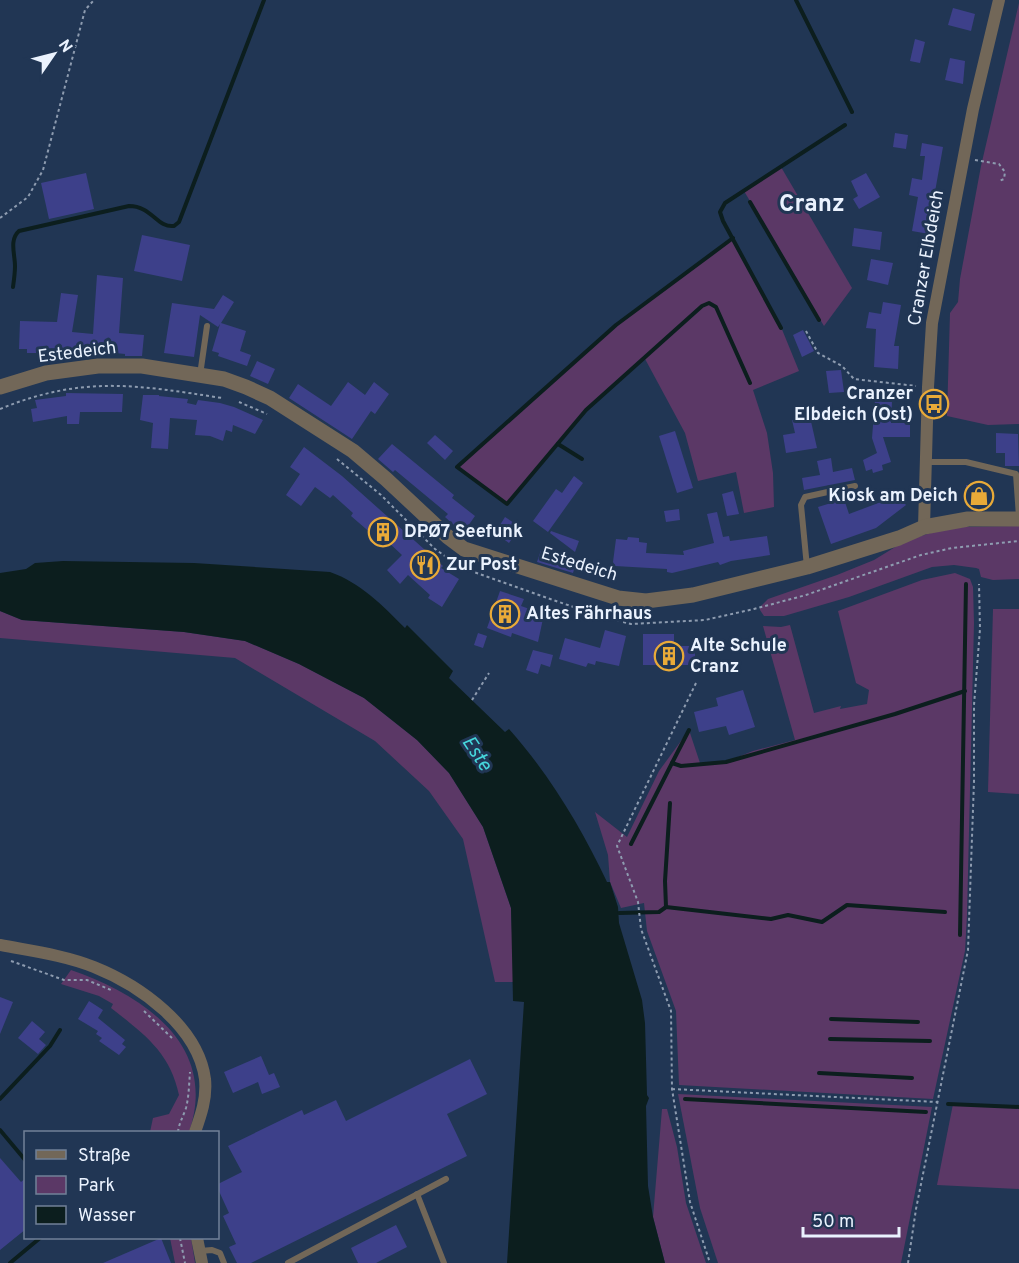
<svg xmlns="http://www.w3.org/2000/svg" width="1019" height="1263" viewBox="0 0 1019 1263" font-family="Overpass,sans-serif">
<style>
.green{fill:#5b3866}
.water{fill:#0c1e1e}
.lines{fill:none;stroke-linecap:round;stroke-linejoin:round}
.stream{stroke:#0c1e1e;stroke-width:4}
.building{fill:#3d408a}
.path{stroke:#8e9cb0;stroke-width:2;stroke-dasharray:3 3;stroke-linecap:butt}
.service{stroke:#726758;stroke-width:6}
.minor{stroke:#726758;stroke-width:12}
.tertiary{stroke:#726758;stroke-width:15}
.labels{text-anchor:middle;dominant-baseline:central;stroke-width:6;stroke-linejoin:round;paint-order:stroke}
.street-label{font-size:18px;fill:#eaf2fe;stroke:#213654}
.poi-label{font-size:18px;font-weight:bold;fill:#eaf2fe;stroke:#213654;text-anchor:start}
.water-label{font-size:20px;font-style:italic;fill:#46d7dc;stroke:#213654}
.district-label{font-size:24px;font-weight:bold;fill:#eaf2fe;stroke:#213654}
</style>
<rect width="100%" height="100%" fill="#213654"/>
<g class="green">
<polygon points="1019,3 1019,424 988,425 947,416 950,313 958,302 960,279 981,166"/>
<polygon points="781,167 852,288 824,326 744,191"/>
<polygon points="733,238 781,327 799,371 753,390 767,433 773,473 774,507 744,513 736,472 698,481 685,433 644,357 586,410 507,504 457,467 616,325"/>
<polygon points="1019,526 1019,579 993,580 981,577 979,569 976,568 954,565 932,567 849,597 784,616 764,616 760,610 760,607 768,599 837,575 874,560 905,541 934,532 963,527"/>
<polygon points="955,573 970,579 973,587 974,623 967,915 965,951 933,1099 679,1085 676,1011 647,931 644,903 621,908 610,882 608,855 595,812 627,837 659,771 689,730 700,763 723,763 753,751 795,740 763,626 781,627 790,625 814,713 841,706 840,709 867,704 869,690 856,683 838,611 922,580"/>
<polygon points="993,609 1019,609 1019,794 988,792"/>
<polygon points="0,611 22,620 184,632 245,641 299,664 364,698 417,740 449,773 483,827 511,908 514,982 495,982 463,839 429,791 375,741 235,658 0,638"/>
<path d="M71 970C143 995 219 1045 189 1132H150L153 1118 169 1114 179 1095C170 1052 144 1034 111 1008L113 1004 99 996 61 984Z"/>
<polygon points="678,1094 932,1107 901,1263 718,1263 700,1208"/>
<polygon points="953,1104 1019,1107 1019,1189 937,1185"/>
<polygon points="662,1109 667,1109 677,1147 686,1203 706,1263 665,1263 653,1217"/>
<polygon points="170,1238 191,1238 195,1263 175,1263"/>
</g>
<path class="water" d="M63 561 194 563 330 572C361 583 382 605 405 628L407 625 453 671 449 678 505 732 509 729C549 774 581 827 607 882H610L618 907 619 923 642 1000 645 1023 647 1095 649 1098 646 1106 648 1186 653 1217 665 1263H507L524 1002 513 1001 511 908 483 827 449 773 417 740 364 698 299 664 245 641 184 632 22 620 0 611V573L26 569 35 563Z"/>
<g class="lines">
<g class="stream">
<polyline points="796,0 852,112"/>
<polyline points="750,202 819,320"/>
<polyline points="733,238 616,325 457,467 507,504 586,410 702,306 709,303 716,307 750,383"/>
<path d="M13 287C14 280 15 273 15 266 15 254 9 240 19 231L129 206C152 206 157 228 174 226L179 222 264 0"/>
<polyline points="781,328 723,221 720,212 725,203 845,125"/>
<polyline points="558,444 582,459"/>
<polyline points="672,763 689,730"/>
<polyline points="631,844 672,763 681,766 726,762 895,714 965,691"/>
<polyline points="666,907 665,881 670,803"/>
<polyline points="619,913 659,912 666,907 771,919 788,915 822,922 847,905 945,912"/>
<polyline points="960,935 966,584"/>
<polyline points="831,1019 918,1022"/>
<polyline points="830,1039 930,1041"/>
<polyline points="819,1073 912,1078"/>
<polyline points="0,1099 50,1046 60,1030"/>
<polyline points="685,1099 926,1112"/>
<polyline points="948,1104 1019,1107"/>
<polyline points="0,1130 26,1161"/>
<polyline points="10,1263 40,1238"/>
</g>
</g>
<g class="building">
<polygon points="953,8 975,14 971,31 948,25"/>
<polygon points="915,39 925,42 920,63 910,61"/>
<polygon points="950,58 965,61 963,84 945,80"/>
<polygon points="895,133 908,135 906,149 893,147"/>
<polygon points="922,143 943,147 931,214 938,216 935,235 912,231 918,197 909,195 912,178 922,180 925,156 920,156"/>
<polygon points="86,173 94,209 49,219 41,183"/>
<polygon points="866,173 880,197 859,209 853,199 858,196 851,181"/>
<polygon points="854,228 882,232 880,250 852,246"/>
<polygon points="142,235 190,245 182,281 134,271"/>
<polygon points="871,259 893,263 888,285 867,280"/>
<polygon points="97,275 123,278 119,333 144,335 142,356 125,356 125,354 87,350 38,348 37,353 27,353 27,349 19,349 20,321 57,322 61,293 78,295 72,332 93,334"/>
<polygon points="223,295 234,302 221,323 246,331 240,351 251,355 247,366 218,356 219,353 212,351 220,324 218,327 200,315 194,357 164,353 172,303 214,309"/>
<polygon points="883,302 901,305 894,346 899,346 898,369 874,367 876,329 866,328 869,312 881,314"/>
<polygon points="803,330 814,351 802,357 793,335"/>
<polygon points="257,361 275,369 268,384 250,376"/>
<polygon points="841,370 844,392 829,393 826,371"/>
<polygon points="348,382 365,395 374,382 389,394 375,414 371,411 352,439 289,398 298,384 331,406"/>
<polygon points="897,387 907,387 907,399 896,398"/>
<polygon points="66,393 123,394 122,412 80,412 79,424 67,424 67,416 33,422 31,409 37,408 35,400 66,396"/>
<polygon points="143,395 159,395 159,396 188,399 187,403 196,405 198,400 220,403 234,407 263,420 255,434 233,425 232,432 226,430 223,441 210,436 195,435 197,420 170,418 168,449 151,448 153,423 140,420"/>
<polygon points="875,400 892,401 891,423 910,423 910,437 883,437 891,462 882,465 883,470 873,473 872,469 866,471 863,460 877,453 872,438"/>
<polygon points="810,417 817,448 786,453 783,435 795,433 792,420"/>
<polygon points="675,431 693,488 677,493 659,436"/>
<polygon points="996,433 1018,434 1019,466 1005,466 1005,453 996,453"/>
<polygon points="435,435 453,451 445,460 427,443"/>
<polygon points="392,444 454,495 452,498 475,516 463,533 445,517 448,514 395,470 393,472 378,459"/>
<polygon points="304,447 342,476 443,566 441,568 459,579 442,607 428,598 430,595 408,575 400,584 387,570 402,555 387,541 384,544 381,541 376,546 369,540 373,535 351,516 353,513 333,495 330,498 315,487 301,506 286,495 300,474 290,467"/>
<polygon points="831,458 833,472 852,468 855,480 804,490 802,478 820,475 817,461"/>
<polygon points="574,476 583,483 548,532 533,521 556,489 562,493"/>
<polygon points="966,485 985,485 985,497 966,498"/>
<polygon points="889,490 892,494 895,492 906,505 876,528 831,544 818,507 844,499 849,514 881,502 878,498"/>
<polygon points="733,491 739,514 727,516 722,494"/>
<polygon points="679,509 680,520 666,522 664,511"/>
<polygon points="717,512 723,537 729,536 730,541 767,536 770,555 731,561 720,565 718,562 672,573 667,572 667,569 615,566 613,562 616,539 627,540 628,537 639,538 639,542 647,543 646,553 684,555 683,551 714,543 707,514"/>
<polygon points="505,517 520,527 509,543 495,533"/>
<polygon points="551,531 579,541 575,552 550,533"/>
<polygon points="541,550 576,562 573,573 537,562"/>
<polygon points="500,591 524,599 521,606 544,614 538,642 512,633 511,637 487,628"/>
<polygon points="605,630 626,636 619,666 596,661 595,665 588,663 586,667 559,659 565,638 600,648"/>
<polygon points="478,633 487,636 483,648 474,645"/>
<polygon points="643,634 674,634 674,646 695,646 695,665 643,665"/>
<polygon points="533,650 553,655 550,667 541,664 538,674 526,670"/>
<polygon points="743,690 755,727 729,735 726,726 699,732 694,712 718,706 716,698"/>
<polygon points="0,997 13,1002 0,1034"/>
<polygon points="89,1001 103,1010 98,1018 125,1040 122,1044 126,1047 119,1055 99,1041 102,1038 96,1034 98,1031 78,1019"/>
<polygon points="32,1021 45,1032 39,1039 46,1045 38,1054 18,1038"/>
<polygon points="261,1056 269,1075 274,1073 280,1087 262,1094 258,1082 233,1093 224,1072"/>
<polygon points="470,1059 487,1094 447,1114 467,1156 251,1263 237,1263 229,1247 236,1244 223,1216 229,1213 218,1189 218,1184 242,1172 228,1146 302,1110 304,1115 336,1100 346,1121"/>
<polygon points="0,1158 21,1182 26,1178 26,1229 0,1250"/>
<polygon points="396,1225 407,1247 376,1263 358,1263 351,1248"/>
<polygon points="161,1238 171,1263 103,1263"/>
</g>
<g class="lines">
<g class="path">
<polyline points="975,160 999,164 1005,172 1004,179 999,181"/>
<polyline points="0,218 28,197 43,170 85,10 94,0"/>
<polyline points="806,331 818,353 842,366 854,379 916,386"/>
<polyline points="239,402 267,414"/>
<path d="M0 409C83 375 137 385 222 398"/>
<polyline points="337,459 381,495 435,549 452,561 471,571 556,601 597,615 631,624 705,620 754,609 806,595 921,555 952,548 1019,541"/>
<polyline points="696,683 617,846 638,902 641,929 671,1011 672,1089 690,1202 710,1263"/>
<polyline points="472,700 489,673"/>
<polyline points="11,961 64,980 87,980 111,990"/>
<polyline points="144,1011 172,1038"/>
<polyline points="672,1089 937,1102"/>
<path d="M178 1132C179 1123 183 1117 186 1108 189 1096 189 1084 190 1072"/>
<polyline points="180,1238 185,1263"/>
<polyline points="908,1263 916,1209 968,950 974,781 974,705 980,629 979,584"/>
</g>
<g class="service">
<polyline points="200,375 207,326"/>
<polyline points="926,462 966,462 1016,474 1019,517"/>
<polyline points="807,567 801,505 805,497 855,486"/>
<polyline points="417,1194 444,1263"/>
<polyline points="200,1251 212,1250 220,1253 224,1263"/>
<polyline points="288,1263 446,1179"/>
</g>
<g class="minor">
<polyline points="924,527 928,387 932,323 973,109 999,0"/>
<path d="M0 945C31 951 64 955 94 967 139 985 198 1026 205 1079 207 1098 201 1115 195 1132"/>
<polyline points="197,1238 202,1263"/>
</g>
<polyline class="tertiary" points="0,387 46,373 98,366 142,366 224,379 246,387 270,398 353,451 386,479 448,537 464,549 618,598 646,601 693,595 807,567 899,538 924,527 968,519 1019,519"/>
</g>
<defs>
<g id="bus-ring" transform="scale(1.5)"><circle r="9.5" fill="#213654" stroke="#e9aa38" stroke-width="1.5"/><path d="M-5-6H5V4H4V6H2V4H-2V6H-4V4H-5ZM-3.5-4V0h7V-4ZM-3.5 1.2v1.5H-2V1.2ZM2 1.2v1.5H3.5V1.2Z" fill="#e9aa38"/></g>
<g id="shop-ring" transform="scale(1.5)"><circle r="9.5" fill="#213654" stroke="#e9aa38" stroke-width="1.5"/><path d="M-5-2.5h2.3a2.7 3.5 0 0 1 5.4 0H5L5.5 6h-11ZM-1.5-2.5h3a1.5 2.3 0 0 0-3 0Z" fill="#e9aa38"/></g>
<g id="building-ring" transform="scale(1.5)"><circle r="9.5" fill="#213654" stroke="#e9aa38" stroke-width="1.5"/><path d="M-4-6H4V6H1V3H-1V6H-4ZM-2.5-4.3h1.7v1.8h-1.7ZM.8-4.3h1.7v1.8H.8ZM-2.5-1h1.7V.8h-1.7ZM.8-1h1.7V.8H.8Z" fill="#e9aa38"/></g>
<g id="restaurant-ring" transform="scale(1.5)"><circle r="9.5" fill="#213654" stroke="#e9aa38" stroke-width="1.5"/><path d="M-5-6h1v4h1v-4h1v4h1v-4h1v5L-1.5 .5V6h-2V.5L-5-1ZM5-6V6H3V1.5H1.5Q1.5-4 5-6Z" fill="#e9aa38"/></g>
</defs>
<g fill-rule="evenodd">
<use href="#bus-ring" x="934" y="404"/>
<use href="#shop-ring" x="979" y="496"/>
<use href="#building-ring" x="383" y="532"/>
<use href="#restaurant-ring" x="425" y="565"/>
<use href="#building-ring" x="505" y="614"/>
<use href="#building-ring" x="669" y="656"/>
</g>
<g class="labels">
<g class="street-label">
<text transform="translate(927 258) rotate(-80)">Cranzer Elbdeich</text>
<text transform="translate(77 353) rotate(-7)">Estedeich</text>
<text transform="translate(579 565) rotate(17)">Estedeich</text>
</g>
<g class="poi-label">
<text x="913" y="394" text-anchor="end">Cranzer<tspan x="913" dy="21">Elbdeich (Ost)</tspan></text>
<text x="958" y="496" text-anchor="end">Kiosk am Deich</text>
<text x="404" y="532">DPØ7 Seefunk</text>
<text x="446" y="565">Zur Post</text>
<text x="526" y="614">Altes Fährhaus</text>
<text x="690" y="646">Alte Schule<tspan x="690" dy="21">Cranz</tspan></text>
</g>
<g class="water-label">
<text transform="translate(476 754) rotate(56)">Este</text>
</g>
<g class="district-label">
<text x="812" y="205">Cranz</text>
</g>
</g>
<rect x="24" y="1131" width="195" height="108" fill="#213654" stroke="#718198" stroke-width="1.5"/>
<rect x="36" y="1150" width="30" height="9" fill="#726758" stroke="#718198" stroke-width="1.5"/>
<text x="78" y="1161" font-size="18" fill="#eaf2fe">Straße</text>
<rect x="36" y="1176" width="30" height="18" fill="#5b3866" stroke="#718198" stroke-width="1.5"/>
<text x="78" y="1191" font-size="18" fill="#eaf2fe">Park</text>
<rect x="36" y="1206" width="30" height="18" fill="#0c1e1e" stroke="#718198" stroke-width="1.5"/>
<text x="78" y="1221" font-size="18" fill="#eaf2fe">Wasser</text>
<g transform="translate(54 54) rotate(55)" stroke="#213654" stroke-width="4.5" paint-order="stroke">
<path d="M0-4.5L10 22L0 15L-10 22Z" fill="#eaf2fe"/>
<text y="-9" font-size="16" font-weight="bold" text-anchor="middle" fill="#eaf2fe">N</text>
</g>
<path d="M803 1227v9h96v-9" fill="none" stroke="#eaf2fe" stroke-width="3"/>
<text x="812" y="1227" font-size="18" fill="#eaf2fe" stroke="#213654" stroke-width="4.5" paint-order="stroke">50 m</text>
</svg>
